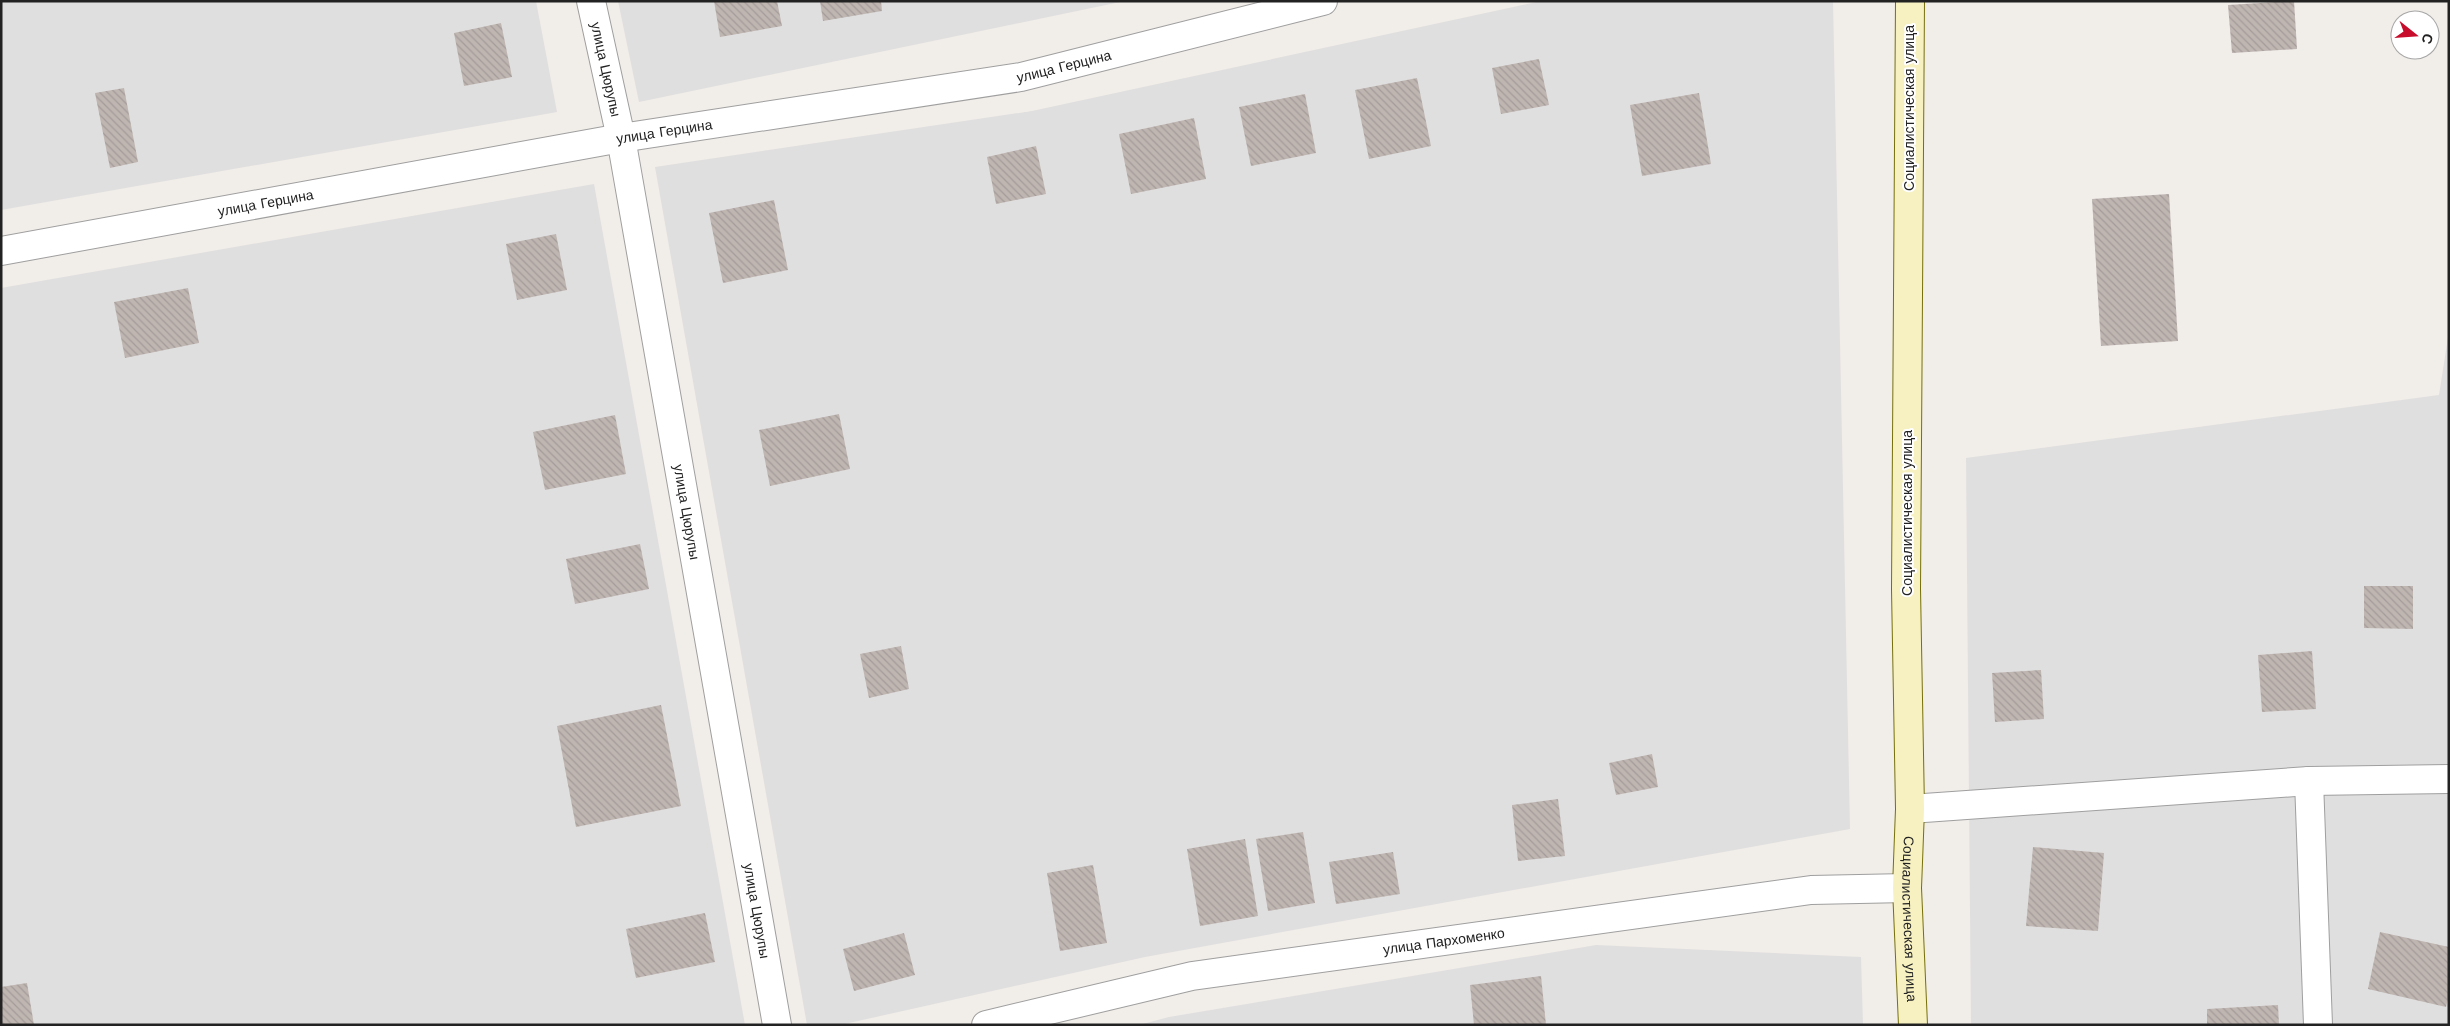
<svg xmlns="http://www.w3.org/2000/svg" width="2450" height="1026" viewBox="0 0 2450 1026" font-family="'Work Sans',sans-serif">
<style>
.residential{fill:#e0dfdf}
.building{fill:url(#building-back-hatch)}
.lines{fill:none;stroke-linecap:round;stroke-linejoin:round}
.street-casing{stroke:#9f9f9f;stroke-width:30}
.secondary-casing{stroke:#76700c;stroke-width:30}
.street{stroke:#fff;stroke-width:28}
.secondary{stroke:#f7f1c2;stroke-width:28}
.labels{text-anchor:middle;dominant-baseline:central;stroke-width:4;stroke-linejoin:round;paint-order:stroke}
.street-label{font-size:14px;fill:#222;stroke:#fff}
</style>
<defs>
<pattern id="building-back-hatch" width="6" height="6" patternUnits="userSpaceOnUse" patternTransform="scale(1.25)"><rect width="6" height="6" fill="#bfb6b2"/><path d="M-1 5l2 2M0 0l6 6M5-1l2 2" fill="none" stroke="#a49c99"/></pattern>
</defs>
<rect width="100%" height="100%" fill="#f1ede9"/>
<g class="residential">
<polygon points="1,1 536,1 557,112 1,210"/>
<polygon points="618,1 1125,1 639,102"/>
<polygon points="1541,1 1833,1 1850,829 1145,957 840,1025 807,1025 655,167 1032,111"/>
<polygon points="594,184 745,1025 1,1025 1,288"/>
<polygon points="2449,331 2449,1025 1971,1025 1966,458 2439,395"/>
<polygon points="1596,945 1861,957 1863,1025 1139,1025 1169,1017"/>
</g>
<g class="building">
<polygon points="714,1 777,1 782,26 720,37"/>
<polygon points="820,1 881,1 882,11 823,21"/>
<polygon points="2294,1 2297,49 2232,53 2228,5"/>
<polygon points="501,23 512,77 464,86 454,33"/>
<polygon points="1539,59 1549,105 1501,114 1492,68"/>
<polygon points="1417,78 1431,146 1369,159 1355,90"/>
<polygon points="124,88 138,162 110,168 95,93"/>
<polygon points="1699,93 1711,164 1642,176 1630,105"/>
<polygon points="1305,94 1316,153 1251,166 1239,107"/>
<polygon points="1194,118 1206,179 1131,194 1119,134"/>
<polygon points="1036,146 1046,194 996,204 987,157"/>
<polygon points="2169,194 2178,341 2101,346 2092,199"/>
<polygon points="774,200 788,270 723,283 709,213"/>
<polygon points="556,234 567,290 517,300 506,244"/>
<polygon points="188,288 199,343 125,358 114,302"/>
<polygon points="839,414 850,469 770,486 759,430"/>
<polygon points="615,415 626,474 545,490 533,432"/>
<polygon points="640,544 649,589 575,604 566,559"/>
<polygon points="2364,586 2413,586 2413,629 2364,628"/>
<polygon points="901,646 909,689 869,698 860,654"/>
<polygon points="2312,651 2316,709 2262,712 2258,655"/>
<polygon points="2041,670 2044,719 1995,722 1992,673"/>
<polygon points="661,705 681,806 576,827 557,726"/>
<polygon points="1652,754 1658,787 1616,795 1609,763"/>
<polygon points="1558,799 1565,856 1518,861 1512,805"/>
<polygon points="1303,832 1315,903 1268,911 1256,839"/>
<polygon points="1245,839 1258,916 1200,926 1187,849"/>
<polygon points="2033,847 2104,853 2098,931 2026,926"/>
<polygon points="1393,852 1400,894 1336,904 1329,862"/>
<polygon points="1093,865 1107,943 1060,951 1047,873"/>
<polygon points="705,913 715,962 636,978 626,929"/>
<polygon points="2380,932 2449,947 2449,995 2446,1007 2368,989"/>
<polygon points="904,933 915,975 854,991 843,949"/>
<polygon points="1541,976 1546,1025 1474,1025 1470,985"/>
<polygon points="27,983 34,1025 1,1025 1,987"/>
<polygon points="2278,1005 2279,1025 2207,1025 2207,1009"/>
</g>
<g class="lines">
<g class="street-casing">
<g id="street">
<path id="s1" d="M591 1 621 138 777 1025"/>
<path id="s2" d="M1 251 621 138 1021 77 1323 1"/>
<polyline points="2309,781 2318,1025"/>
<polyline points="1910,809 2309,781 2449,779"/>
<path id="s3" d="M986 1025 1192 976 1811 890 1907 888"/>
</g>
</g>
<g class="secondary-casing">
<g id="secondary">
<path id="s4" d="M1910 1 1906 589 1910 809 1907 888 1913 1025"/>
</g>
</g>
<use href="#street" class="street"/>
<use href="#secondary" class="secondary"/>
</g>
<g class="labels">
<g class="street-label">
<text stroke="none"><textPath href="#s2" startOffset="1079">улица Герцина</textPath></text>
<text stroke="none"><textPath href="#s1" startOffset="70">улица Цюрупы</textPath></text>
<text transform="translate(1909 108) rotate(-90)">Социалистическая улица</text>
<text stroke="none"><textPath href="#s2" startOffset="674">улица Герцина</textPath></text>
<text stroke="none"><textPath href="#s2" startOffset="269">улица Герцина</textPath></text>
<text stroke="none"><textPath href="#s1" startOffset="520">улица Цюрупы</textPath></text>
<text transform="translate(1907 513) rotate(-90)">Социалистическая улица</text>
<text stroke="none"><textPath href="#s1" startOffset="925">улица Цюрупы</textPath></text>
<text stroke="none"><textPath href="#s4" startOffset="918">Социалистическая улица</textPath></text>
<text stroke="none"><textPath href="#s3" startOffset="466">улица Пархоменко</textPath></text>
</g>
</g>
<rect width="2450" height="1026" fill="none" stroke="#222222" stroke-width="5"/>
<g transform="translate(2415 35) rotate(107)"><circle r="24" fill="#ffffff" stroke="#a7a7a7"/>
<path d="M0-4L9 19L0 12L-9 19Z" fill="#c80c2b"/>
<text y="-8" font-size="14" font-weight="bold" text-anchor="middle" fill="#222222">С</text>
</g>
</svg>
